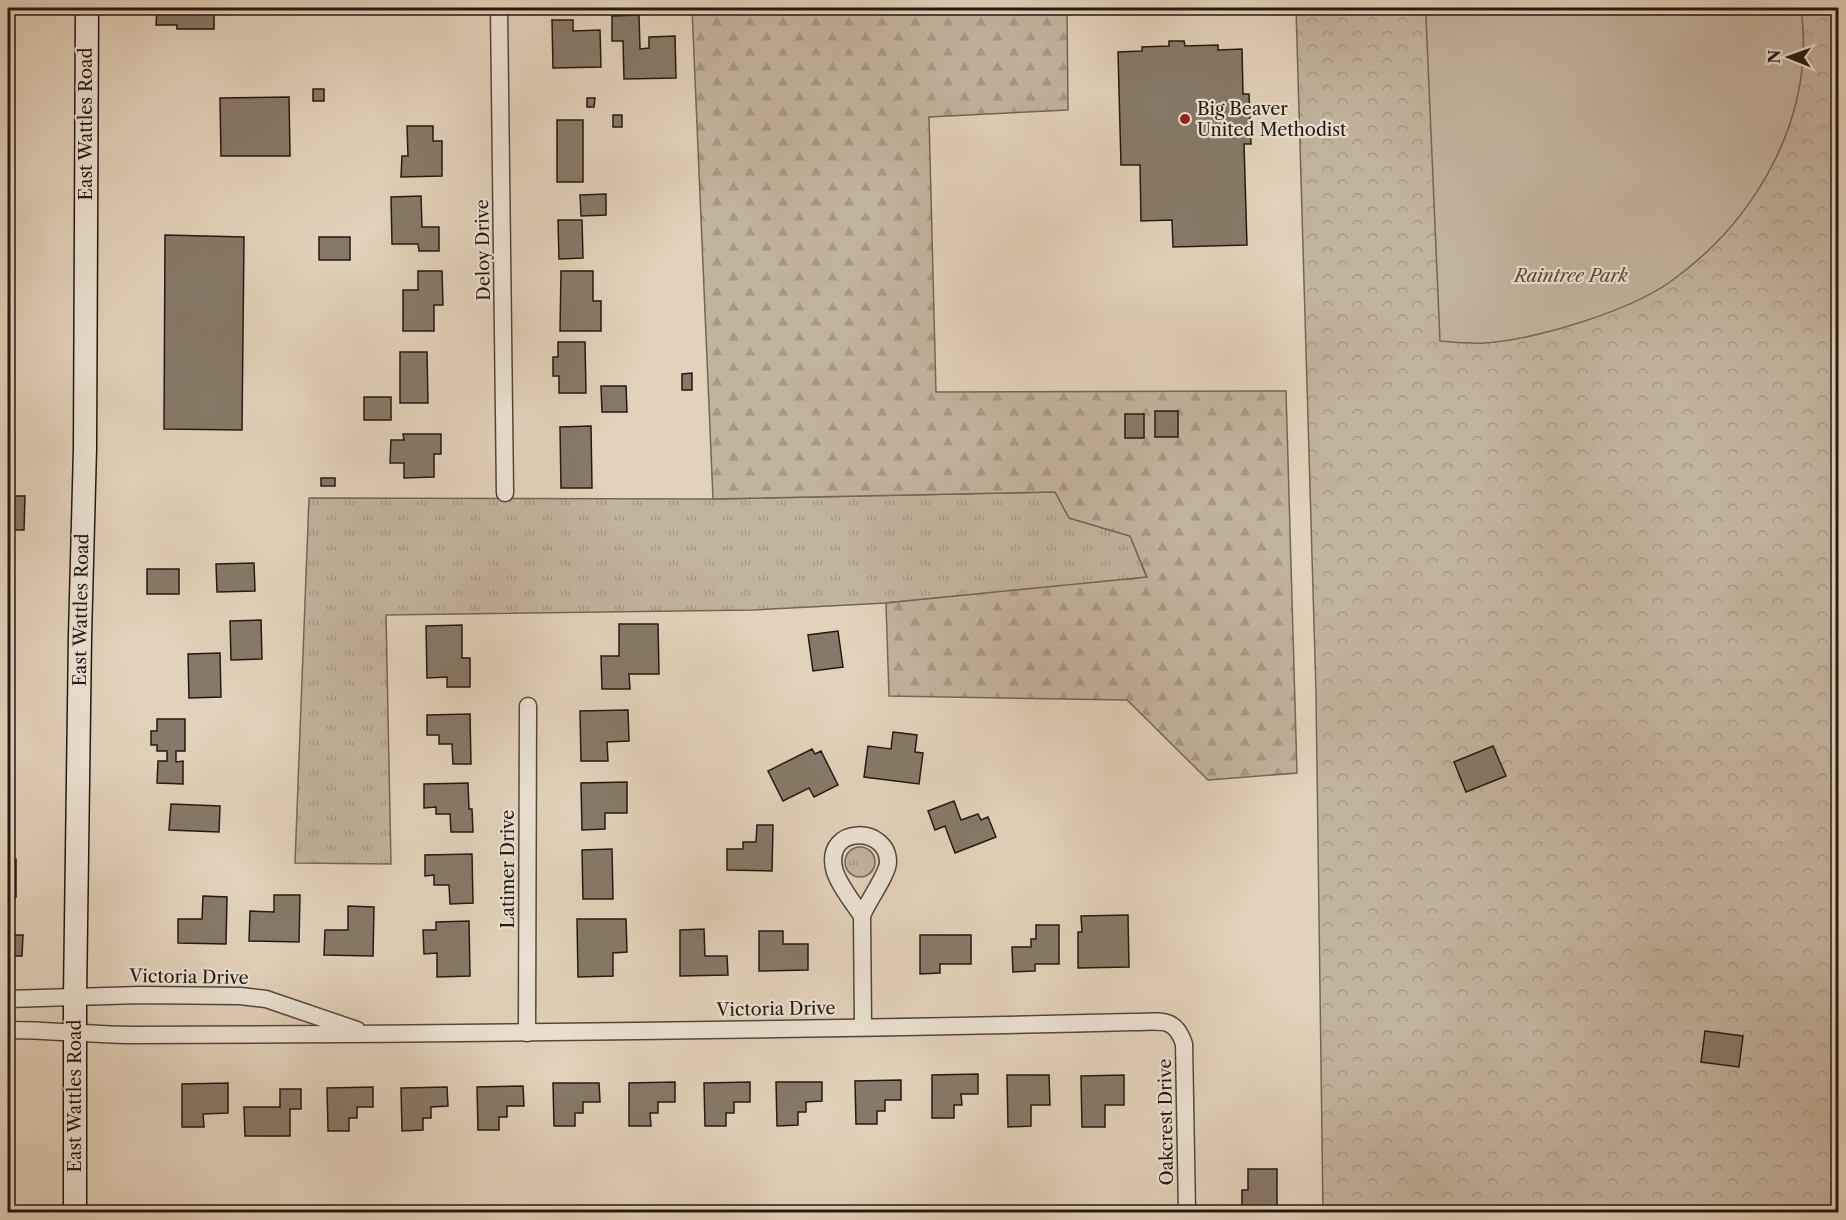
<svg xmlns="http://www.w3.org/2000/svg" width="1846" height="1220" viewBox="0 0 1846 1220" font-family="'Libre Caslon Text',serif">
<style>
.grass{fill:url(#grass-tufts);stroke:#736658;stroke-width:1.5}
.forest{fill:url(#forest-firs);stroke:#736658;stroke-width:1.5}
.park{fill:url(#park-crowns);stroke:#736658;stroke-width:1.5}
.garden{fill:#c2b39e;stroke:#736658;stroke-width:1.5}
.building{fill:#877969;stroke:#241911;stroke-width:1.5}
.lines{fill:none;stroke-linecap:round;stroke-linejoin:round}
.street-casing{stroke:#54473c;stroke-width:19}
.secondary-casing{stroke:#241911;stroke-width:25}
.street{stroke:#ece2d3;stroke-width:16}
.secondary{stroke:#ece2d3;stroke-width:22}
.poi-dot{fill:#8f2418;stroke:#ece2d3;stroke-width:2}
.labels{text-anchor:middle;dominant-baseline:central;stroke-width:4.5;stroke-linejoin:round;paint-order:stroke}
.poi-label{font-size:18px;fill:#241911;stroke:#ece2d3;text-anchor:start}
.street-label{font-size:18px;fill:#241911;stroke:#ece2d3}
.park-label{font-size:18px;font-style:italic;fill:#53473b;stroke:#ece2d3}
</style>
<defs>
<pattern id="grass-tufts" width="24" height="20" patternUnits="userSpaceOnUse" patternTransform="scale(1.5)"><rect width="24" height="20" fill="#c2b39e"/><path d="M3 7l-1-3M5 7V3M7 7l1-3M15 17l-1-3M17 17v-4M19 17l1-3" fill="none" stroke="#a79987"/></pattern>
<pattern id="forest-firs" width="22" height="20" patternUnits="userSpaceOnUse" patternTransform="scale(1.5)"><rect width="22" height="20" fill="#c2b39e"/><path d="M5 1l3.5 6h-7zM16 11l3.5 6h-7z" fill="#a79987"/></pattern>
<pattern id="park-crowns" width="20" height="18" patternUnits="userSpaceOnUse" patternTransform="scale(1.5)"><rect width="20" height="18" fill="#c2b39e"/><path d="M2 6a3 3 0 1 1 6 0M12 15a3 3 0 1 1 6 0" fill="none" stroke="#a79987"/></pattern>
</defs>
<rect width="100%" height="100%" fill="#e2d2bb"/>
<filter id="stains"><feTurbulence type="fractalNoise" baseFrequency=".00333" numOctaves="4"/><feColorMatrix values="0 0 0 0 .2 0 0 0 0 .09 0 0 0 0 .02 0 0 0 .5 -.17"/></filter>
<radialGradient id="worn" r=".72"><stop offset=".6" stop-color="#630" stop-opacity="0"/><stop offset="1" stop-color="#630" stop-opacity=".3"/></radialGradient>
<g class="grass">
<polygon points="1055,492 1070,518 1130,536 1147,578 886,603 753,610 386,615 391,864 295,863 309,498 713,499"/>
<circle cx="860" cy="862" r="15"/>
</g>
<polygon class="forest" points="692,8 1067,8 1068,110 929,117 936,392 1286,391 1297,773 1208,780 1127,700 889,696 886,603 1147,577 1130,536 1069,518 1055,492 713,499"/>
<polygon class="park" points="1296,8 1838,8 1838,1212 1323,1212 1316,693"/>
<path class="garden" d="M1435 8H1801C1816 116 1757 220 1670 282 1627 312 1537 339 1485 343 1470 344 1454 342 1440 341L1426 17Z"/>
<g class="building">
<polygon points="157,8 214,8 214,29 177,29 177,25 156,25"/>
<polygon points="639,15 640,49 649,48 649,37 675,36 676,78 624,79 623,41 612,41 612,16"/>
<polygon points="552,20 573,20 573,31 600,30 601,67 553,68"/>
<polygon points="1169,41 1184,41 1185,46 1218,45 1218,50 1242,49 1243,94 1249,94 1251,144 1244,144 1247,245 1173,247 1172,220 1141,221 1140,165 1121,165 1118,52 1142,51 1142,47 1169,46"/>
<rect x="313" y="89" width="11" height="12"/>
<polygon points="289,97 290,156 221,156 220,98"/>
<polygon points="587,98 595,98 594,107 587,107"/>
<rect x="613" y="115" width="9" height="12"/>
<rect x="557" y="120" width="26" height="62"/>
<polygon points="407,126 433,126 433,141 442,141 442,176 401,177 402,156 408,156"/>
<polygon points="606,194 606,215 581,216 580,195"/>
<polygon points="421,196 422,227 439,227 439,251 419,251 418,244 392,244 391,197"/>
<polygon points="558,220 582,220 583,258 559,259"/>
<polygon points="165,235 244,237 242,430 164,429"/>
<rect x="319" y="237" width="31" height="23"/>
<polygon points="418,271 442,271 443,305 434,305 434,331 403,331 403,290 418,290"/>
<polygon points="561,271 593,271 593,301 601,301 601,331 560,331"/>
<polygon points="558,342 585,342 586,393 559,393 559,376 553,376 553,357 558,357"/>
<polygon points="400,352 427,352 428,403 400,403"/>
<polygon points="692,373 692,390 682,390 682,374"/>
<polygon points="601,386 626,386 627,412 602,412"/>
<rect x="364" y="397" width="27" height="23"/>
<rect x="1155" y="411" width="23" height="26"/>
<rect x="1125" y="414" width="19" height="24"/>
<polygon points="591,426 592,488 561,488 560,427"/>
<polygon points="403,434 441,434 441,454 434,454 434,477 404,478 404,463 390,463 391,440 404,440"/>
<rect x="321" y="478" width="14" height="8"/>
<polygon points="8,496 25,496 24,530 8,530"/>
<polygon points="254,563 255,591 217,592 216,564"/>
<rect x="147" y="569" width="32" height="25"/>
<polygon points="261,620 262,659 231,660 230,621"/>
<polygon points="619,624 658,624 659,674 629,674 630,689 602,689 601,656 619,656"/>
<polygon points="462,625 462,658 470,658 470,687 447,687 447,677 427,678 426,626"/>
<polygon points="838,631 843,667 813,671 808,635"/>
<polygon points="220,653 221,697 189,698 188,654"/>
<polygon points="628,710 629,741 607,742 608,761 581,761 580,711"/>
<polygon points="470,714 471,764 453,764 452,744 439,744 439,735 427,735 427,715"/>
<polygon points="157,719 185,719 185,751 176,751 176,762 183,761 183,784 157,783 158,761 167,761 167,751 157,751 157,745 151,745 151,731 157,731"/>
<polygon points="893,732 917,735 915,752 923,753 919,784 864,777 868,746 891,749"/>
<polygon points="1493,746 1506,776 1466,792 1454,762"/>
<polygon points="812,749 815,754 821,751 838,785 814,797 809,788 783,801 768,771"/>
<polygon points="627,782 627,813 605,813 605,829 582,830 581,783"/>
<polygon points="468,783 469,809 472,809 473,832 451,832 450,814 436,814 436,807 424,808 424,784"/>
<polygon points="954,801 961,820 978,814 981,820 988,817 996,837 955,853 945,826 935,830 928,811"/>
<polygon points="171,804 220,806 219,832 169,830"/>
<polygon points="757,825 773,825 772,871 727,870 727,849 743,849 743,842 756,842"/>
<polygon points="612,849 613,899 583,899 582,850"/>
<polygon points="472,854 473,903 450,904 449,885 434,885 434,875 425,876 425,855"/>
<rect x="8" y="859" width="8" height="38"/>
<polygon points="274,895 300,895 299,942 249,941 250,911 274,912"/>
<polygon points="203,896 227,897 226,944 178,943 178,919 202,919"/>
<polygon points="348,906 374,907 373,956 324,955 325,930 348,930"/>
<polygon points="1128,915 1129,967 1078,968 1078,932 1082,932 1081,916"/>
<polygon points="577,919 626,919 627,952 613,953 613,976 578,977"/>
<polygon points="469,921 470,976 437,977 437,953 424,954 423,930 436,930 436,922"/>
<polygon points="1036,925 1059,925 1059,964 1035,964 1035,971 1013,972 1012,947 1031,947 1031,939 1036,939"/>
<polygon points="704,929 705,956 727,956 728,975 680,976 680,930"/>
<polygon points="759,931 783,931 783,944 808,944 808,970 759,971"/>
<polygon points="8,935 23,935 22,956 8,956"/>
<polygon points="920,935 971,935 971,964 940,964 940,973 920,974"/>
<polygon points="1705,1031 1743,1036 1739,1067 1701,1062"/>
<polygon points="978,1074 978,1094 961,1094 962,1105 954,1105 954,1118 932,1118 932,1075"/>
<polygon points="1007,1075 1049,1075 1050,1105 1031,1105 1031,1126 1008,1127"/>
<polygon points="1124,1075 1124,1105 1105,1105 1105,1127 1082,1127 1081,1076"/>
<polygon points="901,1080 901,1100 885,1100 885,1111 877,1111 877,1124 856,1124 855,1081"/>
<polygon points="675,1082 675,1102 658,1102 658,1113 650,1113 651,1126 629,1126 629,1083"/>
<polygon points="750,1082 750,1102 734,1102 734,1113 726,1113 726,1126 705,1126 704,1083"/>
<polygon points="776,1082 822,1082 822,1101 806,1102 806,1112 798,1112 798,1125 777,1126"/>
<polygon points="228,1083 228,1113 203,1114 204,1127 182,1127 182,1084"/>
<polygon points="553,1083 599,1083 600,1102 583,1102 583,1113 575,1113 575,1126 554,1126"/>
<polygon points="523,1086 524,1106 507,1106 507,1117 499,1117 499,1130 478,1130 477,1087"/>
<polygon points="373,1087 373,1107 357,1107 357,1118 349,1118 349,1131 328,1131 327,1088"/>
<polygon points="447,1087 448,1106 431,1107 431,1118 423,1118 423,1130 402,1131 401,1088"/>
<polygon points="280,1089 301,1089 301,1109 290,1109 290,1136 245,1136 244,1107 280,1107"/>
<polygon points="1248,1169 1277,1169 1277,1212 1242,1212 1242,1190 1248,1190"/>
<polygon points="1129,1206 1129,1212 1087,1212 1086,1207"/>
</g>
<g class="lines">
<g class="street-casing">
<g id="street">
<polyline points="499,8 505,493"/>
<path d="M862 916C854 904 836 881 834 868 825 825 888 826 888 862 888 874 867 902 862 916L863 1027"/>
<polyline points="8,999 140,995 240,996 266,999 357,1030"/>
<path d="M8 1030C51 1030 94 1035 138 1035 470 1034 802 1030 1134 1022 1160 1022 1175 1016 1184 1044L1187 1212"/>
<polyline points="527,1033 528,706"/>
</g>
</g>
<g class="secondary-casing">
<polyline id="secondary" points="75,1212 75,997 80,636 85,448 87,8"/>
</g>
<use href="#street" class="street"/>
<use href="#secondary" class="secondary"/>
</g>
<circle class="poi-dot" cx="1185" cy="119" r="6"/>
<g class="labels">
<g class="poi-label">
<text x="1197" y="109">Big Beaver<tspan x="1197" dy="21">United Methodist</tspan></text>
</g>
<g class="street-label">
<text transform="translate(86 124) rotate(-90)">East Wattles Road</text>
<text transform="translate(483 250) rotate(-91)">Deloy Drive</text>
<text transform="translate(81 610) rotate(-89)">East Wattles Road</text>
<text transform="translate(508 869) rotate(-90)">Latimer Drive</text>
<text transform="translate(189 977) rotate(1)">Victoria Drive</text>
<text transform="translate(776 1009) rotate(-1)">Victoria Drive</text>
<text transform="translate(75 1096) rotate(-90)">East Wattles Road</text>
<text transform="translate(1166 1122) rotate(-91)">Oakcrest Drive</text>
</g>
<g class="park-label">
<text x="1571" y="276">Raintree Park</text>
</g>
</g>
<rect width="1846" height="1220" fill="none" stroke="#e2d2bb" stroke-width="30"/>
<rect x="9" y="9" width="1828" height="1202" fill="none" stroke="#241911" stroke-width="3"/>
<rect x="15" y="15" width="1816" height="1190" fill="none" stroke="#241911" stroke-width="1.5"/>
<g transform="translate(1789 57) rotate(271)" stroke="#ece2d3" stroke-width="4.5" paint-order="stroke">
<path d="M0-4.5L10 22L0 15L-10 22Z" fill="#241911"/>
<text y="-9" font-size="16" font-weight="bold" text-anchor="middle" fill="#241911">N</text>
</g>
<rect width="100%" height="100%" filter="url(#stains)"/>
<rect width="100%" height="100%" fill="url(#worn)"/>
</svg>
